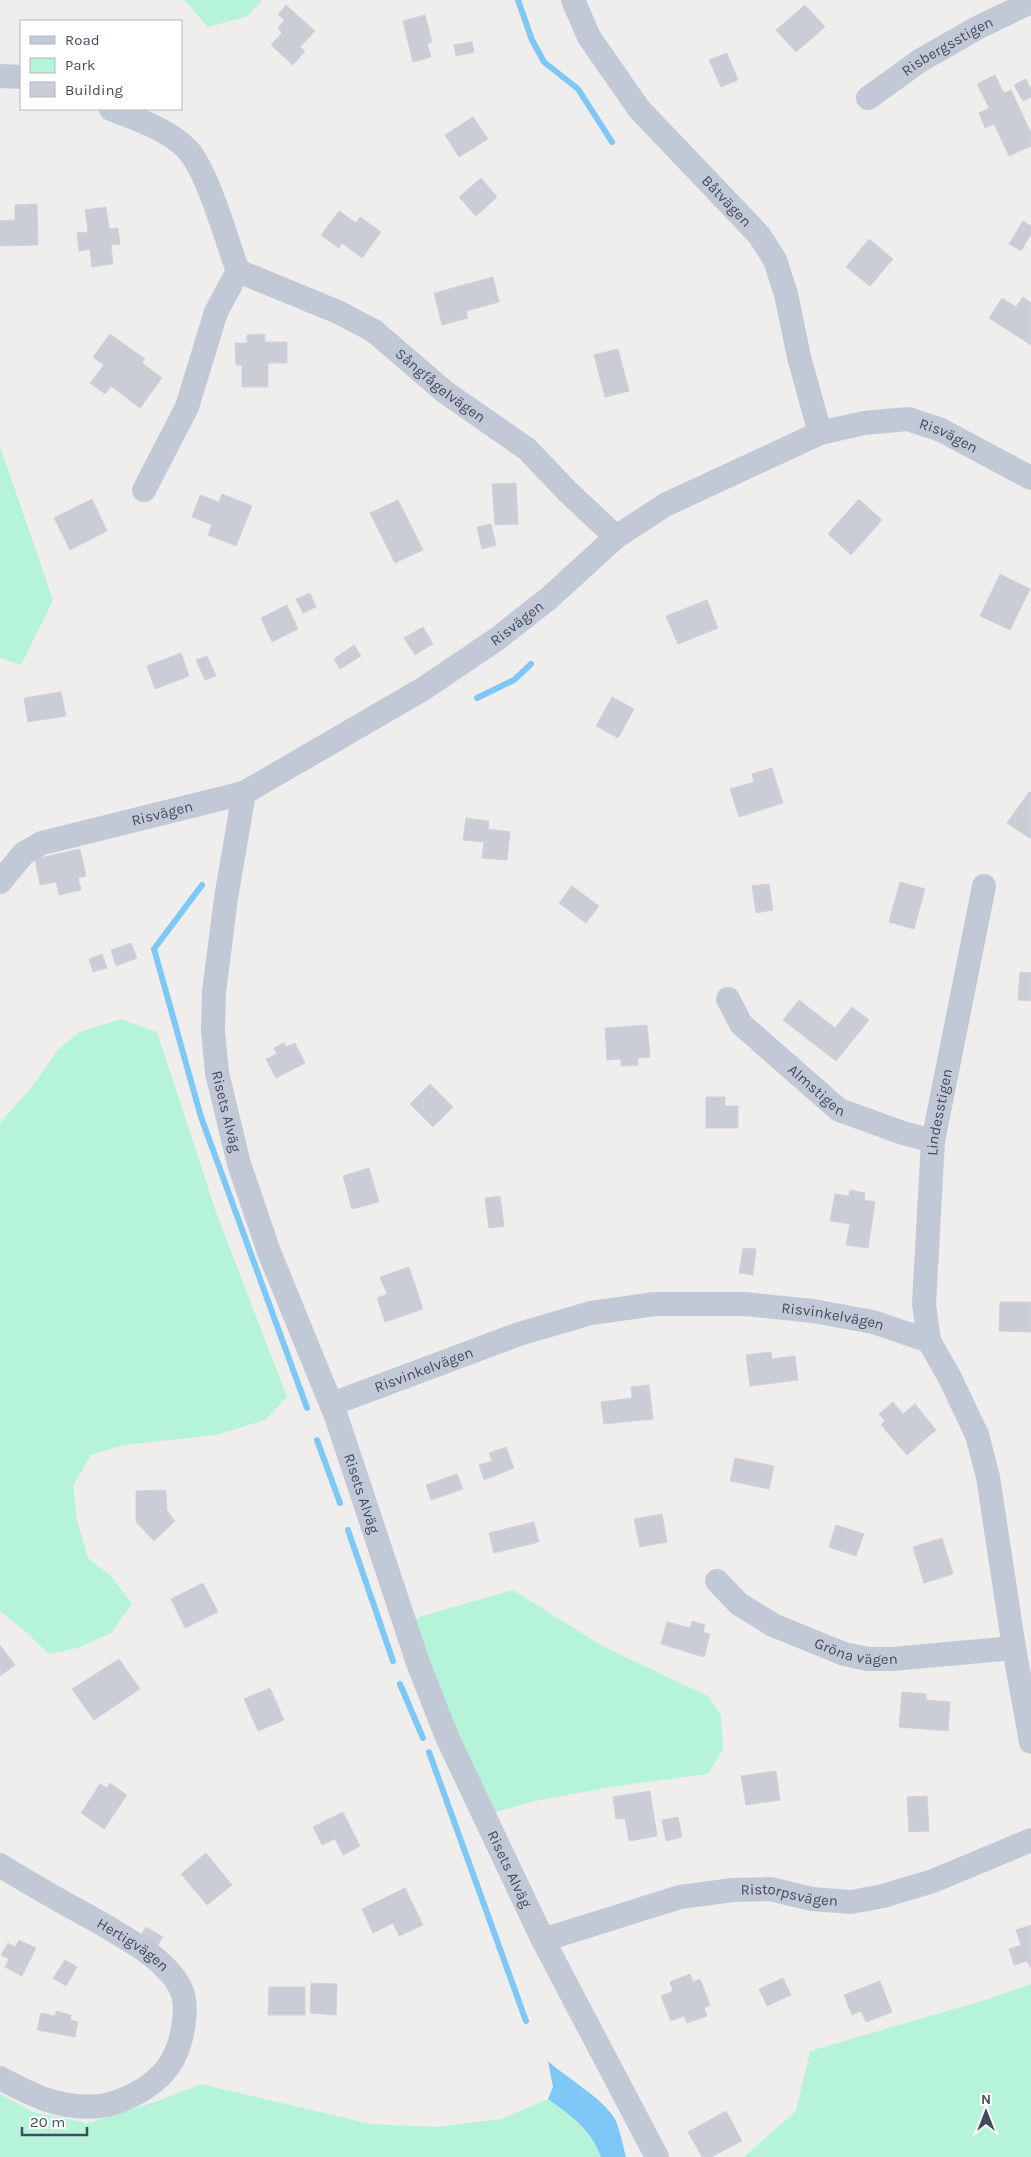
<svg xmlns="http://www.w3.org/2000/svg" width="1031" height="2157" viewBox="0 0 1031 2157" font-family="Karla,sans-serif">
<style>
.green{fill:#b5f4d8}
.water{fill:#7dc8f6}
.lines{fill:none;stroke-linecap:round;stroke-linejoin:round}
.stream{stroke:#7dc8f6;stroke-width:6}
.building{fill:#cbcdd6;stroke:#d0d1da}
.minor{stroke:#c1c9d6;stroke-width:24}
.labels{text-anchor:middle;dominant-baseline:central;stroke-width:4;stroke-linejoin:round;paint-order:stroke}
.street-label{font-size:15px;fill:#434c5d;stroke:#fff}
</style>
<rect width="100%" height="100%" fill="#f0eded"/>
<g class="green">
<polygon points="184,0 262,0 248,16 208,27"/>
<polygon points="0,446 53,600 21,665 0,658"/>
<polygon points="121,1019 157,1032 216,1212 287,1397 265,1420 216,1435 124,1445 91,1455 73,1486 77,1520 88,1558 111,1576 132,1604 111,1633 77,1648 49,1654 26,1632 0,1611 0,1123 31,1088 57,1051 79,1032"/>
<polygon points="513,1590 604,1647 708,1696 721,1715 723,1749 708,1774 617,1786 534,1801 483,1816 415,1620 419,1617"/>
<polygon points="1031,1984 1031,2157 744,2157 796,2111 810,2051 985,2000"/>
<path d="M201 2084 371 2124 436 2127 501 2119 548 2099C571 2117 590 2128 601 2157H0V2094L33 2112 87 2123 161 2100Z"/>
</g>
<path class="water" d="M548 2061C567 2078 599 2096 613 2116 619 2124 623 2146 626 2157H601C591 2129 571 2116 548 2099L553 2087Z"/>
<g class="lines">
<g class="stream">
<polyline points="518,0 532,40 544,62 578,89 612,142"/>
<polyline points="477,698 514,680 531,664"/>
<polyline points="202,885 154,949 201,1117 307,1408"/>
<polyline points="317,1440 340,1503"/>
<polyline points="348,1530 393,1661"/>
<polyline points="400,1684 423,1738"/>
<polyline points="429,1752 526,2021"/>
</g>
</g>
<g class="building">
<polygon points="286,5 315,31 300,47 305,51 293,65 271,45 282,33 278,28 285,20 278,15"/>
<polygon points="805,5 825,27 796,52 776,30"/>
<polygon points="425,15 432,42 427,44 431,57 413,62 403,21"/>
<polygon points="472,42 474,52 456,56 454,45"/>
<polygon points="727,53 738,80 721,87 709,60"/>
<polygon points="995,75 1004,93 1011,90 1031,133 1031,146 1009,156 994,124 985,128 979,113 989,108 977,84"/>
<polygon points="1026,79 1031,89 1031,97 1023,101 1014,85"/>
<polygon points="473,117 488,139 459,157 445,135"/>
<polygon points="481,178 497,197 476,216 459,197"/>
<polygon points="37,204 38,245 0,246 0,221 15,220 15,205"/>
<polygon points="106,207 109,229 118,228 120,244 111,245 113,264 92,267 90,249 79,251 77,233 88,232 85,210"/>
<polygon points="339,211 356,223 360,217 381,232 362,258 342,243 339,248 321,235"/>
<polygon points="1023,221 1031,226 1031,234 1021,251 1009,244"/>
<polygon points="869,239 893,259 870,286 846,267"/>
<polygon points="493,277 499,302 466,311 468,318 442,325 434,293"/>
<polygon points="1023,297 1031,303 1031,345 989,318 1002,298 1016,307"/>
<polygon points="110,334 145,359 142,363 162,378 140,408 111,386 105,394 90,383 104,365 93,357"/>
<polygon points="265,334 265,342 287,342 287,363 268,363 268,387 242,387 242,365 236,365 235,343 247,343 247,335"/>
<polygon points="618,349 629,391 605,397 594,355"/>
<polygon points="516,483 518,524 495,525 492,484"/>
<polygon points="222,494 252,506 236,546 208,535 212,525 192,517 200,495 219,502"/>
<polygon points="92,499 107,531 70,550 54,518"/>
<polygon points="859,499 882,520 851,555 828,534"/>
<polygon points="398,500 423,550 395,563 370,513"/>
<polygon points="491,524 496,545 482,549 477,527"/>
<polygon points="1000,574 1030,589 1010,630 980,616"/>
<polygon points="310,593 316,607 303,613 296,599"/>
<polygon points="707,600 718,628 678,644 666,616"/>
<polygon points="287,605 298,629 272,642 261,618"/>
<polygon points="423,627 433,644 415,655 404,638"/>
<polygon points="354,645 361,656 340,669 334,659"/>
<polygon points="181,653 189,676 155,689 147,666"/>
<polygon points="207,656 216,676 205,680 196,660"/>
<polygon points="61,692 66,716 28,722 24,698"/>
<polygon points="612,697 634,709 618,738 596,726"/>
<polygon points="772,768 783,803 739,817 730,789 754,782 752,774"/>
<polygon points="1029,792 1031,793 1031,839 1007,823"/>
<polygon points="466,818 489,821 488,829 510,832 507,860 482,858 484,842 463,840"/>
<polygon points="80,849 86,876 78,878 81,890 59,895 56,882 40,885 35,859"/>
<polygon points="900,882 925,889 914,929 889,922"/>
<polygon points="769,884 773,910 756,913 752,886"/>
<polygon points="572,886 599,906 586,923 559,903"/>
<polygon points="131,943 137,958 116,966 111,950"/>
<polygon points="102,954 107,968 93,972 89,959"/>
<polygon points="1020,972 1031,973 1031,1001 1018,1000"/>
<polygon points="799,1000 835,1028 852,1007 869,1020 836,1061 783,1020"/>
<polygon points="647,1025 650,1057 638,1058 638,1065 621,1066 621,1059 607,1060 605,1028"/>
<polygon points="284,1043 286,1047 295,1043 305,1063 276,1078 266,1059 277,1054 274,1048"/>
<polygon points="430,1084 453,1107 433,1127 410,1104"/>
<polygon points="706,1097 725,1097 725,1106 738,1106 738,1128 706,1128"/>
<polygon points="369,1168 379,1202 352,1209 343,1176"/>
<polygon points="850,1190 865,1193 864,1200 875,1202 868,1248 846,1245 850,1224 830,1221 835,1194 849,1196"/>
<polygon points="500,1196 504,1226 489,1228 485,1198"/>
<polygon points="743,1248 756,1249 753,1275 739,1273"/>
<polygon points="409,1267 423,1309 385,1322 377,1298 387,1294 380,1277"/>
<polygon points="1000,1302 1031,1302 1031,1332 999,1331"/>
<polygon points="771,1352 772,1359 795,1356 798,1380 750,1386 746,1355"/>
<polygon points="649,1385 653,1419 604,1424 601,1402 632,1398 631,1387"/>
<polygon points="893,1402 903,1414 915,1404 936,1430 907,1455 881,1425 885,1421 879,1414"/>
<polygon points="506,1447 514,1468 484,1480 479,1465 492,1461 489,1453"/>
<polygon points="735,1458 774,1466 769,1489 730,1481"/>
<polygon points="457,1474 463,1489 431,1500 426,1485"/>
<polygon points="166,1490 167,1511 175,1521 154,1541 136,1522 136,1491"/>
<polygon points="662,1514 667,1542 640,1547 634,1519"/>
<polygon points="534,1522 539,1542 494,1553 489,1533"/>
<polygon points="836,1525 864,1534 856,1556 829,1547"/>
<polygon points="942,1538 953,1574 924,1583 913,1547"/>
<polygon points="203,1583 218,1612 185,1628 171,1599"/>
<polygon points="692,1621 705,1625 703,1632 710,1634 704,1657 661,1644 667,1622 690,1628"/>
<polygon points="0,1645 15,1665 0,1676"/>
<polygon points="119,1659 140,1689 94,1720 72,1689"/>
<polygon points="270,1688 284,1720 258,1731 244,1699"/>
<polygon points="902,1692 926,1694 926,1700 950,1702 948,1731 899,1727"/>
<polygon points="776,1771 780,1800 746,1805 741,1776"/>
<polygon points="110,1783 127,1795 104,1829 81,1813 100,1784 107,1788"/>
<polygon points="650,1791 657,1836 629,1841 625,1818 616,1819 613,1797"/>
<polygon points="927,1796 929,1831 909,1832 907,1797"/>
<polygon points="343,1812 360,1846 343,1855 335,1839 322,1845 313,1827"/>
<polygon points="678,1817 682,1837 666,1841 662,1820"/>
<polygon points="206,1853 232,1885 207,1905 181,1874"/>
<polygon points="405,1888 423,1925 399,1936 393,1923 373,1933 362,1909"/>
<polygon points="1031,1925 1031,1968 1027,1961 1014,1965 1009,1949 1021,1945 1016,1930"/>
<polygon points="146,1927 163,1937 156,1948 140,1938"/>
<polygon points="19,1940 36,1948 22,1976 5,1967 9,1959 1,1955 8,1943 15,1947"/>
<polygon points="65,1960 77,1967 66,1986 53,1978"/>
<polygon points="690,1974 693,1982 700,1979 710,2005 704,2008 707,2016 687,2023 684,2016 671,2021 661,1996 673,1991 670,1982"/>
<polygon points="783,1978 791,1995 767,2006 759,1989"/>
<polygon points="880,1981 892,2012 866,2022 861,2011 852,2015 844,1995"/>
<polygon points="311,1983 337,1984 336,2015 310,2013"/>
<polygon points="269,1987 305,1987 305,2015 268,2015"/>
<polygon points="56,2011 71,2015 70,2020 78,2022 75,2037 37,2030 41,2013 55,2016"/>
<polygon points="726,2111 742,2141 711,2157 702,2157 688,2132"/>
</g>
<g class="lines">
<g class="minor">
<path id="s1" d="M573 0 589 37 639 109 759 235 775 260 786 294 799 357 820 433"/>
<polyline points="0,76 21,77"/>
<path id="s2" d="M868 98 921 60 979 27 1031 2"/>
<path d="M111 109C136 119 167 129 186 148 207 168 227 242 238 271"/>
<path id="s3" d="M144 490 187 407 216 312 238 271 338 312 374 331 445 392 527 449 568 492 616 537"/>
<path id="s4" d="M244 793 226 898 214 992 213 1031 217 1073 239 1164 269 1252 336 1416 418 1663 447 1737 543 1940 657 2157"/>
<path id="s5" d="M0 882 24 853 42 843 244 793 423 689 497 639 548 599 616 537 665 505 820 433 864 423 908 419 941 430 1031 478"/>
<path id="s6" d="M728 999 741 1024 839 1110 903 1133 933 1141"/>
<path id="s7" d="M929 1341 924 1304 933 1141 984 886"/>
<path id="s8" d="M332 1404 519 1334 591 1313 655 1304H745L813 1311 873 1322 929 1341 950 1378 977 1435 988 1477 1014 1648 1031 1742"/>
<path id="s9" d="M717 1581 739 1604 773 1625 844 1654 868 1659H892L1014 1648"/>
<path id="s10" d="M0 1865C33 1886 68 1905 102 1924 127 1939 154 1953 172 1975 185 1991 186 2003 184 2021 180 2057 165 2079 133 2095 123 2100 111 2105 100 2106 61 2110 34 2096 0 2078"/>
<path id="s11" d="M543 1940 680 1897 733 1890 770 1889 812 1899 851 1902 883 1896 933 1881 1031 1840"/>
</g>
</g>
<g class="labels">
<g class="street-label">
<text stroke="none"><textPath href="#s2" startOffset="95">Risbergsstigen</textPath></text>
<text stroke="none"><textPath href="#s1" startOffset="255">Båtvägen</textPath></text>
<text stroke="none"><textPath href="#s3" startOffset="474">Sångfågelvägen</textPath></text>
<text stroke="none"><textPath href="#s5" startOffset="1082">Risvägen</textPath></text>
<text stroke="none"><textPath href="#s5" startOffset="588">Risvägen</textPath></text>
<text stroke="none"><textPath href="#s5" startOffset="182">Risvägen</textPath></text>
<text stroke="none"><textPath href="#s6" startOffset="129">Almstigen</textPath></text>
<text stroke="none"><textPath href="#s4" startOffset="322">Risets Alväg</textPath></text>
<text stroke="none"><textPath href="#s7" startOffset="230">Lindesstigen</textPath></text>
<text stroke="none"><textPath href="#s8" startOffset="518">Risvinkelvägen</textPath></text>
<text stroke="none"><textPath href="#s8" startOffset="98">Risvinkelvägen</textPath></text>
<text stroke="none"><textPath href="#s4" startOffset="728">Risets Alväg</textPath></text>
<text stroke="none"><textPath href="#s9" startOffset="160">Gröna vägen</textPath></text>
<text stroke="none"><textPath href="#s4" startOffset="1132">Risets Alväg</textPath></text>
<text stroke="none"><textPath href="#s11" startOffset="254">Ristorpsvägen</textPath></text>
<text stroke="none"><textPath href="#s10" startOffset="155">Hertigvägen</textPath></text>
</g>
</g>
<rect x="20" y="20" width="162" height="90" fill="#ffffff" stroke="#b4b7be"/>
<rect x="30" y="36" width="25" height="8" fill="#c1c9d6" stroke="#b4b7be"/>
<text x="65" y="45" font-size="15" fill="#434c5d">Road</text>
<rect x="30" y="58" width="25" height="15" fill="#b5f4d8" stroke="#b4b7be"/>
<text x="65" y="70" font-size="15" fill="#434c5d">Park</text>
<rect x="30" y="82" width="25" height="15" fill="#cbcdd6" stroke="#b4b7be"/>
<text x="65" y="95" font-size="15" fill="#434c5d">Building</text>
<g transform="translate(986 2112)" stroke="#ffffff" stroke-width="4" paint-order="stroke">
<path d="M0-4L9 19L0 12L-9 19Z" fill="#434c5d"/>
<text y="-8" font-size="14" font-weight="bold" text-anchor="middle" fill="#434c5d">N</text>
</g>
<path d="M22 2127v8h65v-8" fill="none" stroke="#434c5d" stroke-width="2.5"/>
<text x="30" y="2127" font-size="15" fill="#434c5d" stroke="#ffffff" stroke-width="4" paint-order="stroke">20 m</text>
</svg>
